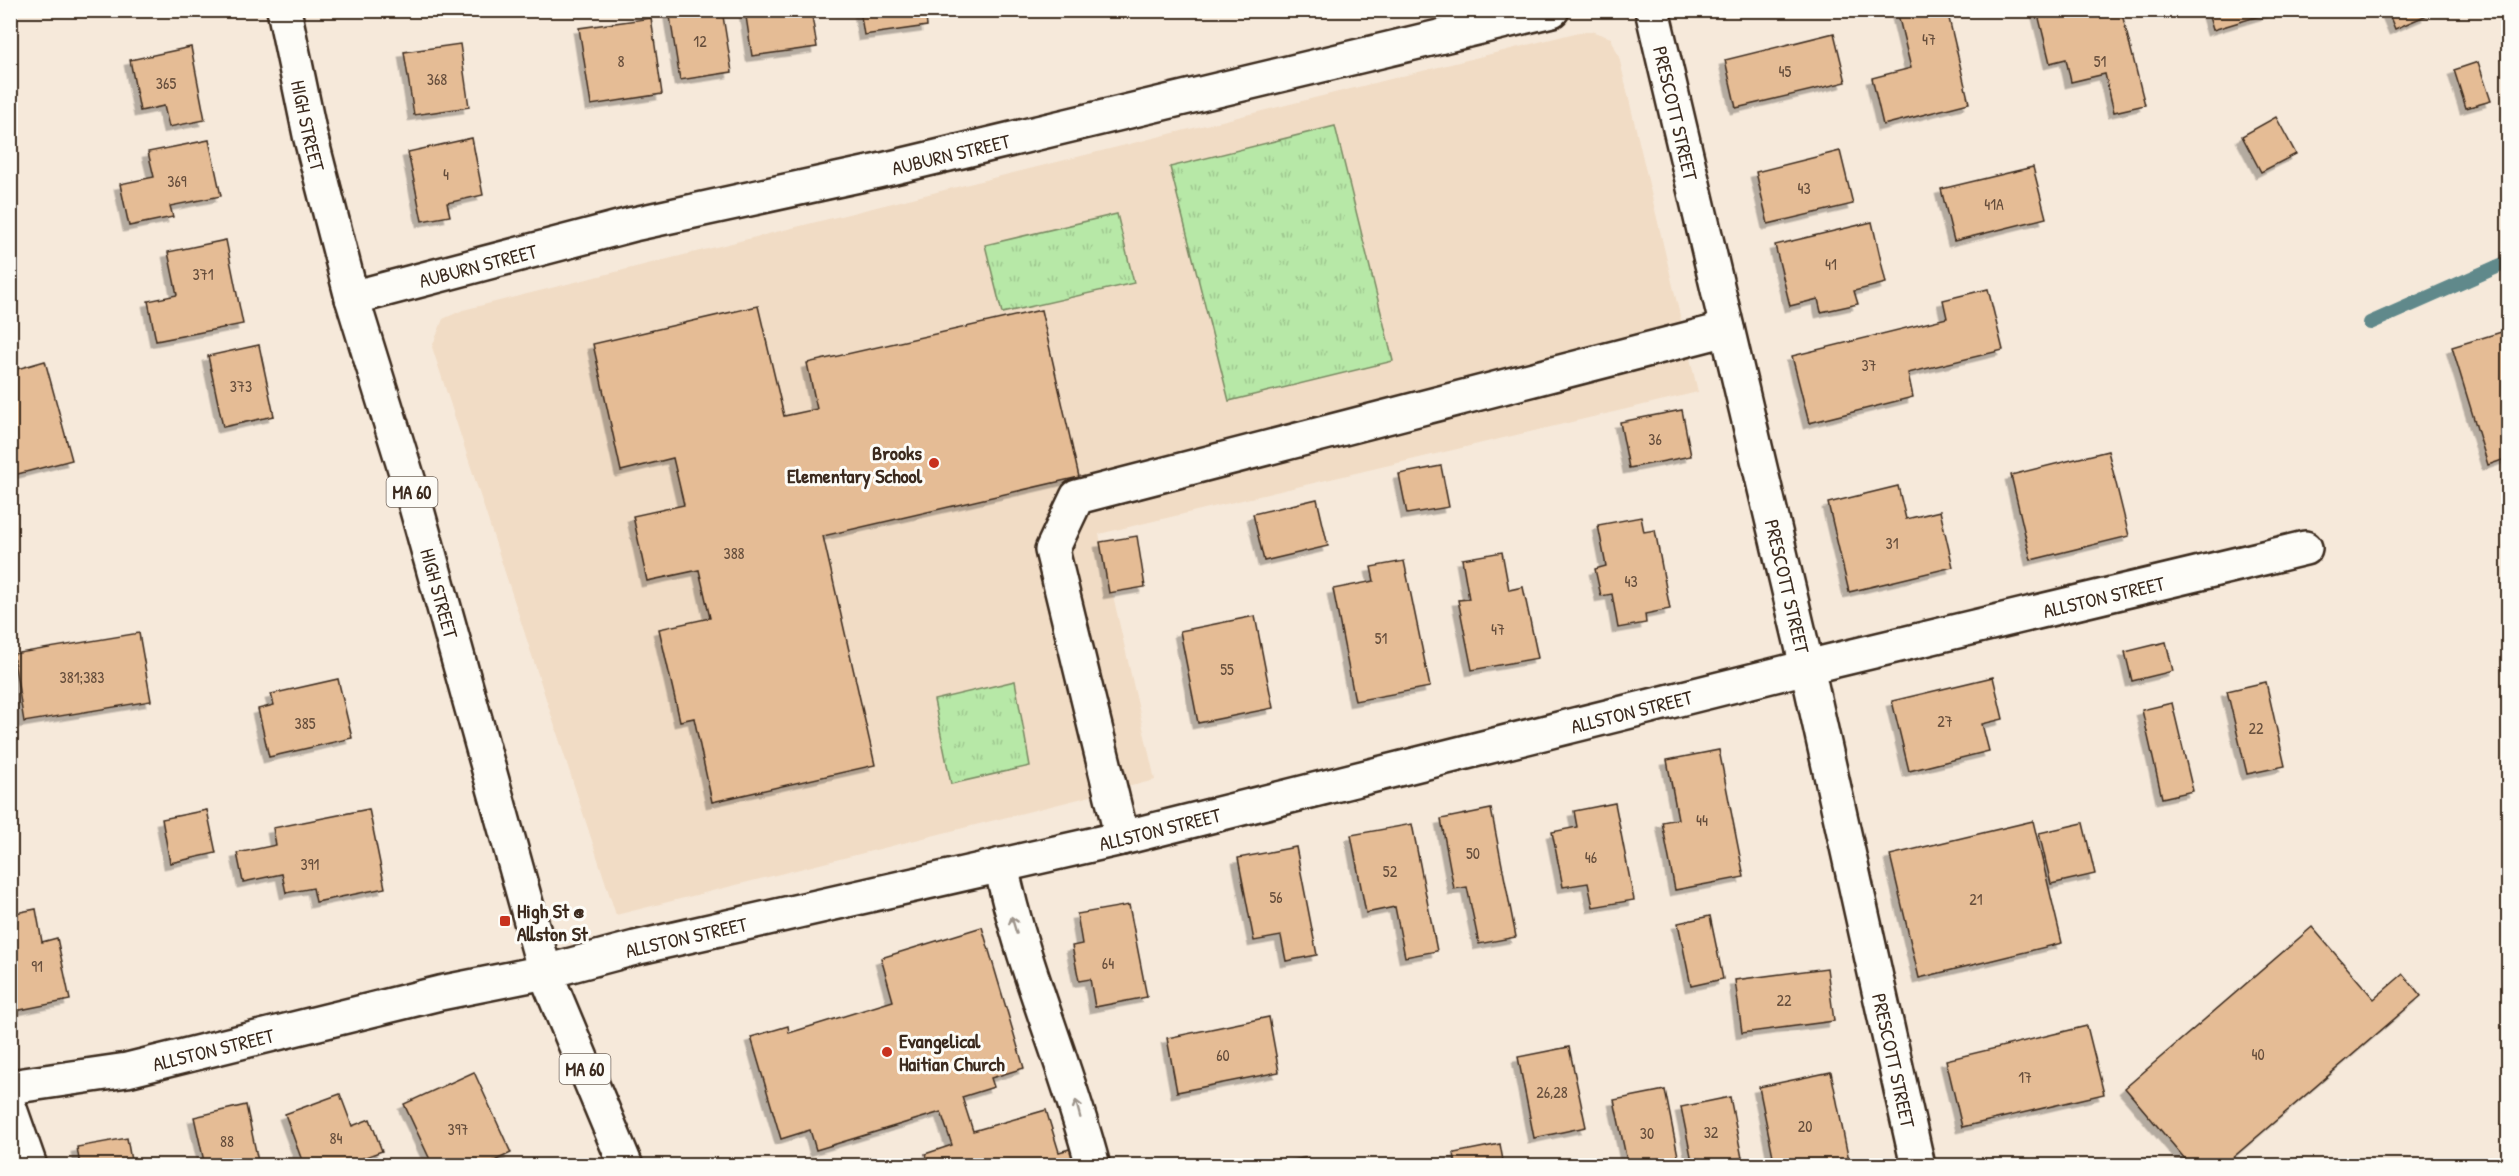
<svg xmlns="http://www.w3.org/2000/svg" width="2519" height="1176" viewBox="0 0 2519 1176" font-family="'Patrick Hand',sans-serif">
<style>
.built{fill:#f1dcc5}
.park{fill:url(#park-tufts);stroke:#798962;stroke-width:1.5}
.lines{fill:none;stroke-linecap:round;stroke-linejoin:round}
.stream{stroke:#60898b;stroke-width:14}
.building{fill:#e5bc95;stroke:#3b2a1e;stroke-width:1.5;filter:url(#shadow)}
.minor-casing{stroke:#3b2a1e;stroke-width:38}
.major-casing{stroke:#3b2a1e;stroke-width:38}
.minor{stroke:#fdfcf7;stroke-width:33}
.major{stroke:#fdfcf7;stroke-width:33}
.oneway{stroke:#9c938a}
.poi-dot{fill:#c8321e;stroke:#fdfcf7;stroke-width:2}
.labels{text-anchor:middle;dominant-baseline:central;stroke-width:6;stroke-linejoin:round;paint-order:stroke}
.number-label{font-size:16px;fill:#664e3c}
.shield{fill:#fdfcf7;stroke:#75695f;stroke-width:1.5}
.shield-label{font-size:18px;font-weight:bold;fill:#3b2a1e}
.street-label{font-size:20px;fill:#3b2a1e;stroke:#fdfcf7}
.poi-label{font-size:20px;font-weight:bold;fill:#3b2a1e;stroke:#fdfcf7;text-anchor:start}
</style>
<defs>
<pattern id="park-tufts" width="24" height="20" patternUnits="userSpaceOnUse" patternTransform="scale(1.5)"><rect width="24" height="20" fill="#b7e8a7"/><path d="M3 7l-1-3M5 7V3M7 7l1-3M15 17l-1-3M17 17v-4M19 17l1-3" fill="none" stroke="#9ec78f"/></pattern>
<filter id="shadow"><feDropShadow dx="-5.5" dy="5.5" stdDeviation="0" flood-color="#0004"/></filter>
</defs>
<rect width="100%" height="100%" fill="#f6e9da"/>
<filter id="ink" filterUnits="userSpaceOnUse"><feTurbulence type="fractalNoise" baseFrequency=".0167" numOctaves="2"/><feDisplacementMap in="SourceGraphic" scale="12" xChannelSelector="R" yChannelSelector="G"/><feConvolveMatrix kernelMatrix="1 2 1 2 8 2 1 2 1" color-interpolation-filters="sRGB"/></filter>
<g filter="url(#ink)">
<polygon class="built" points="1591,31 1611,38 1619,57 1698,392 1099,534 1155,780 616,915 432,347 443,319 463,310 1575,33"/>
<g class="park">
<polygon points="1335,126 1393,361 1229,401 1170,167"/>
<polygon points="1117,214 1134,283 1002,313 985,245"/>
<polygon points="1015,681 1030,766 951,784 934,700"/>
</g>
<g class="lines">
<polyline class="stream" points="2370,323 2508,262"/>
</g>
<g class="building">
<polygon points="669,10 722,10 732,72 680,80"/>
<polygon points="745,10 811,10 817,47 752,56"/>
<polygon points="860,10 925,10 927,26 864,35"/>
<polygon points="1897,10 1947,10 1969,103 1883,125 1872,78 1911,68"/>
<polygon points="2037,10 2121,10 2145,105 2114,112 2105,74 2071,82 2066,59 2050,63"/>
<polygon points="2207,10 2279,10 2213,30"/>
<polygon points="2387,10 2425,10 2427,15 2395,29"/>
<polygon points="651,18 662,94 591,105 579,28"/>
<polygon points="1834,33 1846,82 1736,108 1725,60"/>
<polygon points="460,44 469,107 414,115 404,52"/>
<polygon points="191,47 205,120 169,127 164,106 140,111 130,60"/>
<polygon points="2478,62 2491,101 2466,108 2454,70"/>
<polygon points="2276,117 2296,154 2261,172 2242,136"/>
<polygon points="472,138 483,195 447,203 450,216 422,221 408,152"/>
<polygon points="209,140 221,196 170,206 173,217 129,226 120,184 154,177 148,152"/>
<polygon points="1840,151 1853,204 1768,224 1756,172"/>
<polygon points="2033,167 2046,218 1954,241 1941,189"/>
<polygon points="1872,222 1886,283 1854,291 1858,304 1821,312 1818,299 1790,306 1775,245"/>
<polygon points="226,240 243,324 156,341 148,301 177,295 168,252"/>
<polygon points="1988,289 2003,350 1908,373 1913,397 1809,423 1792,356 1947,318 1943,300"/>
<polygon points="758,306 784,416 817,409 807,363 1041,310 1079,477 823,536 875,765 712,802 694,718 680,721 659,629 710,618 699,570 647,581 633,516 684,505 673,458 621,471 593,344"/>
<polygon points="2508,330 2508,458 2488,465 2452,347"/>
<polygon points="259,345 274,416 223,427 208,356"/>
<polygon points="45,361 72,460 10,476 10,371"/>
<polygon points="1682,410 1691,456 1629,468 1620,422"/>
<polygon points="2108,451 2129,536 2031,560 2011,475"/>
<polygon points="1441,466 1449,507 1407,514 1399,474"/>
<polygon points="1898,486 1906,519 1940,511 1953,567 1849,592 1828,503"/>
<polygon points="1317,499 1328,546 1264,561 1253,514"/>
<polygon points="1641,517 1644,532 1655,530 1670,609 1645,614 1646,623 1618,628 1612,594 1601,596 1595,569 1606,566 1598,525"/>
<polygon points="1137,536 1145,587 1109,593 1100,542"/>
<polygon points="1502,552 1509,590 1523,587 1538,658 1472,670 1458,600 1469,599 1462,559"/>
<polygon points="1404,561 1430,687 1355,701 1333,589 1374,581 1371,567"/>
<polygon points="1255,616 1273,708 1198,723 1180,631"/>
<polygon points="139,633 151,701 24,722 13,654"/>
<polygon points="2166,642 2173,671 2132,681 2125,652"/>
<polygon points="1993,677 2003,719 1982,724 1989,751 1909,771 1892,701"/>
<polygon points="338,679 352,738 269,757 258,709 274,705 271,694"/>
<polygon points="2266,682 2285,766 2247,774 2227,691"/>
<polygon points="2172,703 2193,791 2162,798 2142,710"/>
<polygon points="1719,750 1744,877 1675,890 1662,822 1678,819 1667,760"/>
<polygon points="1615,803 1634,900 1593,907 1588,883 1563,887 1552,832 1577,827 1574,811"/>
<polygon points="369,809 385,888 316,902 313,888 286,893 282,874 243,882 237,853 276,845 273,828"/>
<polygon points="1491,809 1516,937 1479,944 1467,887 1454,889 1441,819"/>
<polygon points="207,810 216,853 170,863 162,819"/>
<polygon points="2033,821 2062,943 1919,978 1890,855"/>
<polygon points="2083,823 2095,874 2051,884 2039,833"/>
<polygon points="1412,824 1437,951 1405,957 1395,907 1366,913 1351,835"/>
<polygon points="1296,847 1317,955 1286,961 1281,936 1254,941 1238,858"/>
<polygon points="1129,905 1147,997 1095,1007 1090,979 1079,981 1072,946 1082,944 1077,914"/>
<polygon points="36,909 42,942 57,938 70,1000 15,1011 10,990 10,914"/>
<polygon points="1710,916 1723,979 1691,986 1678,923"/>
<polygon points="982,927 1024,1068 991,1078 994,1087 962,1097 973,1131 1046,1110 1059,1152 1073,1148 1079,1166 929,1166 925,1154 952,1145 941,1112 816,1150 810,1130 781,1139 751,1037 788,1026 789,1033 893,1001 881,958"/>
<polygon points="2312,927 2374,999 2403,974 2421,996 2223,1166 2191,1166 2125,1088"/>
<polygon points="1827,968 1834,1021 1742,1033 1735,980"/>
<polygon points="1269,1017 1279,1072 1177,1092 1167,1038"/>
<polygon points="2087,1026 2104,1094 1962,1127 1946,1060"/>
<polygon points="1569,1047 1586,1127 1534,1138 1518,1057"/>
<polygon points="474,1072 511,1153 484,1166 433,1166 404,1104"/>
<polygon points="1831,1072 1850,1166 1775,1166 1759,1087"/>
<polygon points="1665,1090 1680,1166 1628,1166 1614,1100"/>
<polygon points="340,1094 352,1126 370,1119 382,1151 363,1158 366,1166 304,1166 285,1114"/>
<polygon points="1730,1097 1742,1158 1693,1166 1681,1107"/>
<polygon points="246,1105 259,1166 205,1166 194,1117"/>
<polygon points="127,1138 132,1166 80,1166 77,1147"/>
<polygon points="1500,1144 1504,1166 1456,1166 1454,1153"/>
<polygon points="1308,1157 1309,1166 1266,1166"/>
</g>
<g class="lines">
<g class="minor-casing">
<g id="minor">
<path id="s1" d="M1652 10 1807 667 1918 1166"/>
<path id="s2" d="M352 298 634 224 878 171 1552 10"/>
<polyline points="1122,838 1052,550 1077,497 1727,329"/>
<path d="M1001 865C1022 968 1067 1064 1093 1166"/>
<path id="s3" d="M10 1087 127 1070 440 993 545 972 635 948 1122 838 1807 667 2305 548"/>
<polyline points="10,1109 30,1166"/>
</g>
</g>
<g class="major-casing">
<g id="major">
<path id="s4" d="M284 10 310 135 352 298 412 492 545 972 626 1166"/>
</g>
</g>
<use href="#minor" class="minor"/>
<use href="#major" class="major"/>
</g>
<defs><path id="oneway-shaft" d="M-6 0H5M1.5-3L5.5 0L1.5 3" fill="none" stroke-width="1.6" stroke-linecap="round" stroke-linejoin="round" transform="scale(1.5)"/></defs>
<g class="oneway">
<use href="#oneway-shaft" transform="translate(1014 925) rotate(-107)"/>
<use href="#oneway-shaft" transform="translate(1078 1109) rotate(-105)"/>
</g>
</g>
<g class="poi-dot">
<circle cx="934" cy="463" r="6"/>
<rect x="499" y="915" width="12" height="12" rx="3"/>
<circle cx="887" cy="1052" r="6"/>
</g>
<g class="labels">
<g class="number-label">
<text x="1929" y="39">47</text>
<text x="700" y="41">12</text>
<text x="621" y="61">8</text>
<text x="2100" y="61">51</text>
<text x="1785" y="71">45</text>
<text x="437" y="79">368</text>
<text x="166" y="83">365</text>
<text x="446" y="174">4</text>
<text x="177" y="181">369</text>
<text x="1804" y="188">43</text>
<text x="1994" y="204">41A</text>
<text x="1831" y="264">41</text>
<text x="203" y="274">371</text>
<text x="1869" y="365">37</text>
<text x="241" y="386">373</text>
<text x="1655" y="439">36</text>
<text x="1892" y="543">31</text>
<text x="734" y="553">388</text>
<text x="1631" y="581">43</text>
<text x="1498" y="629">47</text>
<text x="1381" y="638">51</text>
<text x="1227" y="669">55</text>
<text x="82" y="677">381;383</text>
<text x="1945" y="721">27</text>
<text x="305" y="723">385</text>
<text x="2256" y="728">22</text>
<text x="1702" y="820">44</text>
<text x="1473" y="853">50</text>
<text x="1591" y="857">46</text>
<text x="310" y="864">391</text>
<text x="1390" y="871">52</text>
<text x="1276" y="897">56</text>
<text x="1976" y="899">21</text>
<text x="1108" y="963">64</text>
<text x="37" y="966">91</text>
<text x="1784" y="1000">22</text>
<text x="2258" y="1054">40</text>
<text x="1223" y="1055">60</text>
<text x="2025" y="1077">17</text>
<text x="1552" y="1092">26,28</text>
<text x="1805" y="1126">20</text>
<text x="458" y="1129">397</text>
<text x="1711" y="1132">32</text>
<text x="1647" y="1133">30</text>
<text x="336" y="1138">84</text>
<text x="227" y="1141">88</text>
</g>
<g class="shield">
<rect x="386.5" y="477" width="51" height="30" rx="4.5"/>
<rect x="559.5" y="1054" width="51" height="30" rx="4.5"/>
</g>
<g class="shield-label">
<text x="412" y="492">MA 60</text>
<text x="585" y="1069">MA 60</text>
</g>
<g class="street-label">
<text stroke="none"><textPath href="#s1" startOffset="106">PRESCOTT STREET</textPath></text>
<text stroke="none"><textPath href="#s4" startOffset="118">HIGH STREET</textPath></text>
<text stroke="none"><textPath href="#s2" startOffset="616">AUBURN STREET</textPath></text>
<text stroke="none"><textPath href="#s2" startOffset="130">AUBURN STREET</textPath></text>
<text stroke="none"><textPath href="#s1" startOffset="592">PRESCOTT STREET</textPath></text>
<text stroke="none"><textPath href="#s4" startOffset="604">HIGH STREET</textPath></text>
<text stroke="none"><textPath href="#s3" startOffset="2151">ALLSTON STREET</textPath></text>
<text stroke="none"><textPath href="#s3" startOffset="1665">ALLSTON STREET</textPath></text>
<text stroke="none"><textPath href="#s3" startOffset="1179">ALLSTON STREET</textPath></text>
<text stroke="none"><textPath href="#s3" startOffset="693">ALLSTON STREET</textPath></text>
<text stroke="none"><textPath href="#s3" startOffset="207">ALLSTON STREET</textPath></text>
<text stroke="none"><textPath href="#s1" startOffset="1078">PRESCOTT STREET</textPath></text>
</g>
<g class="poi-label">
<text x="922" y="452" text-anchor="end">Brooks<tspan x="922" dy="23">Elementary School</tspan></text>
<text x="517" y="910">High St @<tspan x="517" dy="23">Allston St</tspan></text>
<text x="899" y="1040">Evangelical<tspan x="899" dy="23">Haitian Church</tspan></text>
</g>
</g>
<rect width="2519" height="1176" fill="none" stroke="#fdfcf7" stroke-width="36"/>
<rect x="18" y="18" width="2483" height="1140" fill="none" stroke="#3b2a1e" stroke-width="2" filter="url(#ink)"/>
</svg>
